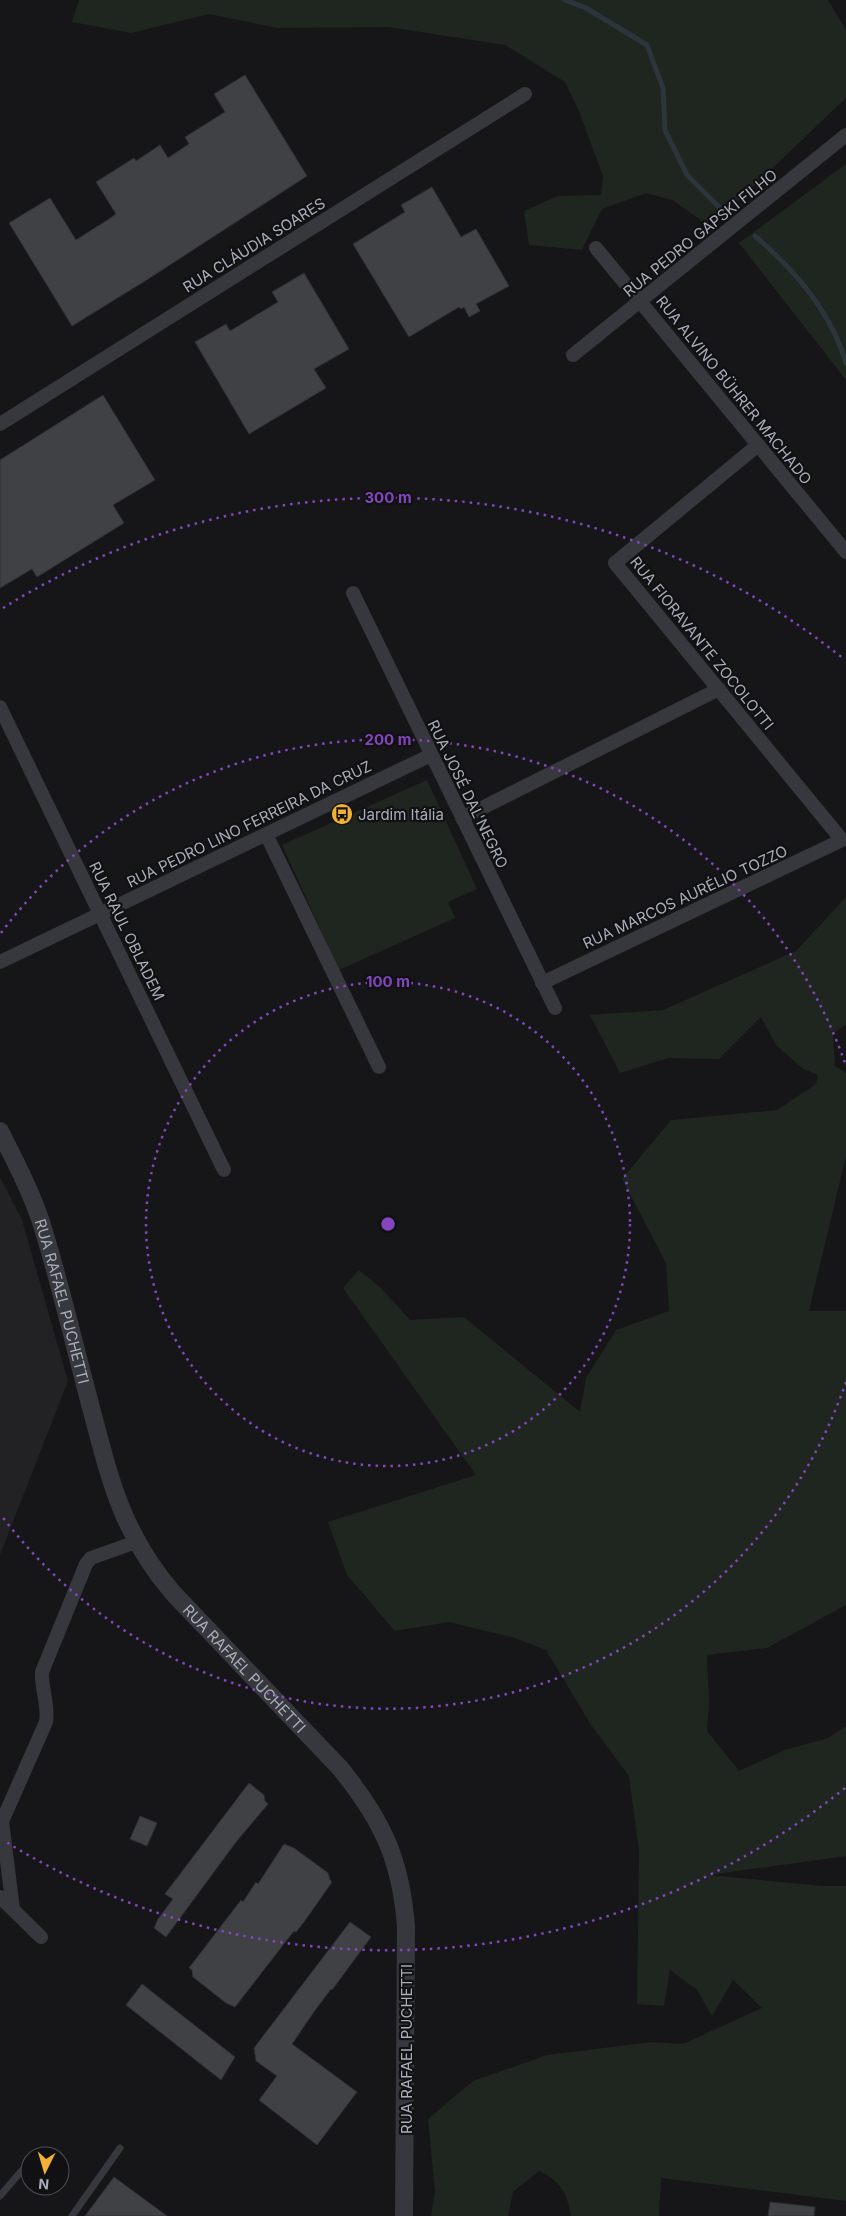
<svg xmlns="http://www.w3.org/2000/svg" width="846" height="2216" viewBox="0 0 846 2216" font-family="Inter,sans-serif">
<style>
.built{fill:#222225}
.green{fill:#1e261f}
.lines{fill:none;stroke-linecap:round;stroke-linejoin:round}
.stream{stroke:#2c353c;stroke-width:5}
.building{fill:#404145;stroke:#303034}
.service{stroke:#37383d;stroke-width:7}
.minor{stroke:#37383d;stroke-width:14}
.tertiary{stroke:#37383d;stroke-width:18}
.ring{fill:none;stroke:#8446be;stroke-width:2.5;stroke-dasharray:2.5 5}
.labels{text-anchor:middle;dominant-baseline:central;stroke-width:4.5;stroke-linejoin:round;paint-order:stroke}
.street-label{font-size:15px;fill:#a8adb8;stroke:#111113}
.poi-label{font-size:15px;fill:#a8adb8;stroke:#111113;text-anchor:start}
.centre{fill:#8446be;stroke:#111113;stroke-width:2.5}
.ring-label{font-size:15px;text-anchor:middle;font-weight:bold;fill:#8446be;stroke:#111113;stroke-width:4.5;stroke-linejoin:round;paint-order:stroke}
</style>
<rect width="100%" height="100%" fill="#161618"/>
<polygon class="built" points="0,1177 22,1220 68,1381 0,1555"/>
<g class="green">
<polygon points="79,0 828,0 846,30 846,98 711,227 672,200 646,193 602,209 582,250 529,245 524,211 558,196 601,195 603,176 578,109 565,82 505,45 388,27 278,28 209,14 131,33 72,22"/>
<polygon points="846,164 846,380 739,243"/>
<polygon points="427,780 477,889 448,902 455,918 339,970 282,845"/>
<path d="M846 897V1024L833 1034 835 1066 846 1073V1156L809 1311H846V1605L767 1648 707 1655 709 1702 707 1731 739 1771 785 1750 828 1738 846 1726V1856L709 1875 822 1886H846V2201L661 2178 659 2216H571C567 2192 561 2182 539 2171L513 2192 508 2216H431L435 2192 428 2119 473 2081 547 2055 652 2042 683 2044 762 2008 733 1980 712 2016 697 1990 670 1970 664 2006 637 2004 639 1852 629 1776 591 1725 546 1650 515 1638 449 1622 395 1631 347 1575 328 1522 476 1475 343 1288 359 1270 381 1288 410 1320 464 1317 580 1412 586 1378 616 1330 669 1311 666 1263 622 1179 671 1120 777 1110 816 1084 818 1075 803 1069 776 1045 761 1017 719 1059 668 1058 620 1073 590 1015 663 1010 796 951Z"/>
</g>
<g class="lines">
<g class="stream">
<polyline points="565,0 586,8 647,45 663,88 665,130 687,175 722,210"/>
<path d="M755 236C795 270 831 312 846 363"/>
</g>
</g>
<g class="building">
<polygon points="245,75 307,176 145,281 72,326 9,223 50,198 76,240 109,219 116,214 96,182 134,158 136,161 160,145 168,158 189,144 185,137 225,112 214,94"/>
<polygon points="432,187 461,237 476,229 509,286 476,304 480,311 469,317 464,307 461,309 459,307 409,337 353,244 405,212 401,205"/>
<polygon points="304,273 349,349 314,369 326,388 249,434 195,342 226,324 230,331 278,302 272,292"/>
<polygon points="103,395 155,480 113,505 124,523 37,577 32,569 0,588 0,460"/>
<polygon points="249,1783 264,1795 265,1801 268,1804 236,1842 166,1937 154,1928 158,1919 173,1899 165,1894"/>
<polygon points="140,1816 157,1823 147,1846 130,1839"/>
<polygon points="284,1844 294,1848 328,1873 330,1880 332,1882 304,1922 296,1932 294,1931 235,2007 226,2003 193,1977 192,1970 189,1968 241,1900 243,1902 256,1882 258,1884"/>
<polygon points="350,1922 371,1937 332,1990 331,1989 316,2009 292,2044 357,2092 317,2145 259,2100 277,2076 256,2061 254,2048"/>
<polygon points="142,1984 235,2057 221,2080 126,2005"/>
<polygon points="114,2177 167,2216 85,2216"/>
<polygon points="770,2202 815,2207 814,2216 768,2216"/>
</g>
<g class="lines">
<g class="service">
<polyline points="0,2196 24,2168"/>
<polyline points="72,2216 120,2148"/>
</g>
<g class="minor">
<polyline points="596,248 846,552"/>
<polyline points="573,355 846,135"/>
<polyline points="0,424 525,94"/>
<polyline points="353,593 555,1008"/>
<polyline points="0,707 224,1170"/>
<polyline points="462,818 719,689"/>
<polyline points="266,834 379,1067"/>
<polyline points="0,962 431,755"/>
<polyline points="542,983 842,840 615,563 758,445"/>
<polyline points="2,1821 13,1909"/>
<path d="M0 1826 46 1722C49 1705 41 1689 42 1672L86 1564 91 1558 136 1542"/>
<polyline points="0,1897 41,1937"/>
</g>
<path class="tertiary" id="s1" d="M0 1131C17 1165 35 1199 45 1235 62 1291 75 1348 90 1404 110 1479 121 1532 173 1593L340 1768C382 1820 401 1859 406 1927L404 2216"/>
</g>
<g class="ring">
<circle cx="388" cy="1224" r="242"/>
<path d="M846 1382A484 484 0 0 1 1 1515M1 933A484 484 0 0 1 846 1066"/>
<path d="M845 1788A726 726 0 0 1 3 1840M3 608A726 726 0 0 1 845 660"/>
</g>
<defs>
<g id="bus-disc" transform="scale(1.125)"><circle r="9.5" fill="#f2b134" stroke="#111113"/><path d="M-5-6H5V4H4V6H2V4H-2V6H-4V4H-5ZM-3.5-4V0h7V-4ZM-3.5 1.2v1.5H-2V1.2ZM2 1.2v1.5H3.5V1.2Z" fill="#111"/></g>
</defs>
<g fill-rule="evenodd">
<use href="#bus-disc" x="342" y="814"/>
</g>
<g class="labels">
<g class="street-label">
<text transform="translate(700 233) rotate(-39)">RUA PEDRO GAPSKI FILHO</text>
<text transform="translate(254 245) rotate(-32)">RUA CLÁUDIA SOARES</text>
<text transform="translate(734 390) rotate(51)">RUA ALVINO BÜHRER MACHADO</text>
<text transform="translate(702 643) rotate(51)">RUA FIORAVANTE ZOCOLOTTI</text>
<text transform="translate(468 794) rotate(64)">RUA JOSÉ DAL'NEGRO</text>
<text transform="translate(249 824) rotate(-26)">RUA PEDRO LINO FERREIRA DA CRUZ</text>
<text transform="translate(685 897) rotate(-25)">RUA MARCOS AURÉLIO TOZZO</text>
<text transform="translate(127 931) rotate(64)">RUA RAUL OBLADEM</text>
<text stroke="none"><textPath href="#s1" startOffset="182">RUA RAFAEL PUCHETTI</textPath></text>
<text stroke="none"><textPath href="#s1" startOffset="601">RUA RAFAEL PUCHETTI</textPath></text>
<text transform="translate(406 2049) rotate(-90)">RUA RAFAEL PUCHETTI</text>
</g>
<g class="poi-label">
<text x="358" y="814">Jardim Itália</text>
</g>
</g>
<circle cx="388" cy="1224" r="8" class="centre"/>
<g class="ring-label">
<text x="388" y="503">300 m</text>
<text x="388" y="745">200 m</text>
<text x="388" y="987">100 m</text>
</g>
<g transform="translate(45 2171) rotate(185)"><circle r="24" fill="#111113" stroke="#4d4f55"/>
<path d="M0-4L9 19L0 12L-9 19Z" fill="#f2b134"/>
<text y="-8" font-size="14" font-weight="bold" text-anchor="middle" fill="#a8adb8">N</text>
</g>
</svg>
